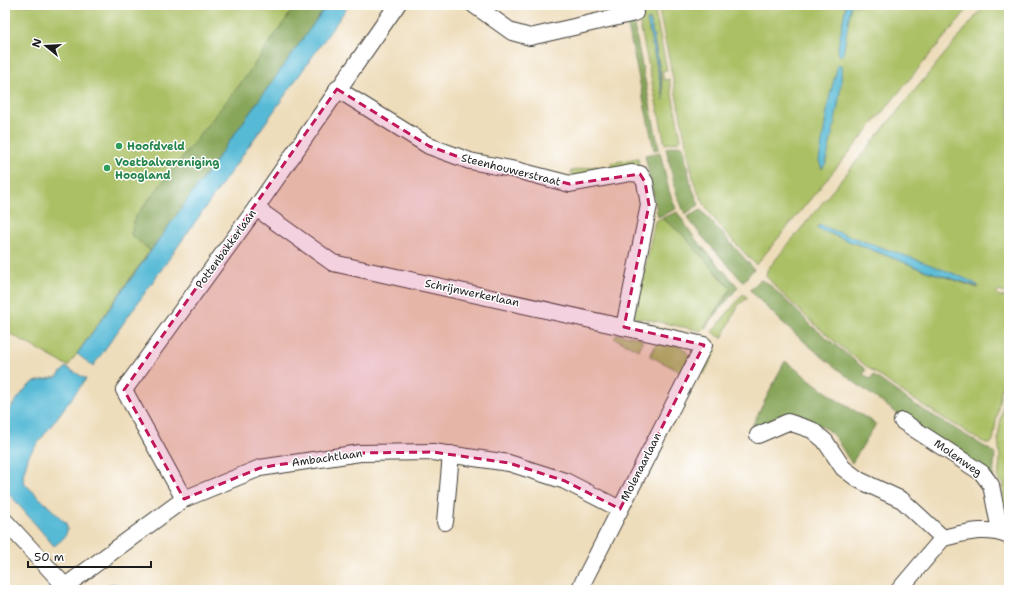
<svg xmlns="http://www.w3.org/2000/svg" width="1014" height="595" viewBox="0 0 1014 595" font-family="'Shantell Sans',sans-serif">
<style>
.green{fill:#abc065;stroke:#646e40;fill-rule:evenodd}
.forest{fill:#88a65a;stroke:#52613b}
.water{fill:#57bad6;stroke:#3a6b79}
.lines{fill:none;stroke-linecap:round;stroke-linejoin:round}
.street-casing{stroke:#3c3934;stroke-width:18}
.street{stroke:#fff;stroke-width:16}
.marked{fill:#c2185b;fill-opacity:0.2;stroke:#c2185b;stroke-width:3;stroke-dasharray:8 5;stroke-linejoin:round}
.leisure-dot{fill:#2e9e5b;stroke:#fff;stroke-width:1.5}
.labels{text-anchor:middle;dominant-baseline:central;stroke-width:3;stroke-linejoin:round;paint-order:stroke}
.leisure-label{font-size:11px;font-weight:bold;fill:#27864d;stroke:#fff;text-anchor:start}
.street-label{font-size:11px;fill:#1c1c1c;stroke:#fff}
</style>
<rect width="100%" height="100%" fill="#fff"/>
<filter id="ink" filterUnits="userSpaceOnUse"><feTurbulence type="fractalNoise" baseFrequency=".025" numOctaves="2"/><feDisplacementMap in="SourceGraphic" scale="8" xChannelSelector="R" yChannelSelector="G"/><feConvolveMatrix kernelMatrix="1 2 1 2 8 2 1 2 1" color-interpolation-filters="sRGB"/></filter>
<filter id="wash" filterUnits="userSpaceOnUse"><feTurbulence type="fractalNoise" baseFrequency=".012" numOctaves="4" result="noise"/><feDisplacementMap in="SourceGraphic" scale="16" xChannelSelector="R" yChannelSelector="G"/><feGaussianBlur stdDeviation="0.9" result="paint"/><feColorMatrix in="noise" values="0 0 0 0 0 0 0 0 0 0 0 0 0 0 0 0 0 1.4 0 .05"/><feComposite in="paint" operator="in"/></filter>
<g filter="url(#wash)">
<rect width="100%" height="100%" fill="#edb"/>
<g class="green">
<polygon points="5,5 325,5 68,366 5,331"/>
<path d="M658 5H971L756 265C732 239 706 216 694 182Z"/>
<path d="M985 5H1009V294L998 291 997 293 998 295 1008 298 1009 296V340L993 441 990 444C980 442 968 433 959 427 895 391 814 331 766 276L767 270ZM818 226 978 288 924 270 818 229Z"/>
<path d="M652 11 655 12 667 70 662 71 664 80 669 79 681 139 679 141 665 144 638 15ZM650 19 659 63 664 96 647 20Z"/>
<polygon points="638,158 639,164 612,170 611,163"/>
<polygon points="597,166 599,172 572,178 571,171"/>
<polygon points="662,218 681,233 731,289 704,327 705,328 702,331 641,318 640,320 636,318 633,313 637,304 655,221"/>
<polygon points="743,294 748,298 739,304 722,338 712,332"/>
<polygon points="617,334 641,338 642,342 639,350 614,338"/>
<path d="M658 341C672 344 684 343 689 357L683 373 650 356Z"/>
<polygon points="709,346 716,350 704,374 697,370"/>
<polygon points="1009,364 1009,431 1007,441 1009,441 1009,509 1002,505 1004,483 998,480 1000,457 998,438"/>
</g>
<g class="forest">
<polygon points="296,5 327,5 151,251 131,235 135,217 244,79"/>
<polygon points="632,16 659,149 654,150 626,17"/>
<polygon points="680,145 683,147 691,185 699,205 685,214 676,192 666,148"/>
<polygon points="660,152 669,191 676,209 658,217 645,155"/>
<polygon points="701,210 754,269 743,282 701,235 687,217"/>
<polygon points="677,212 696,240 738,287 705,328 731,289 681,233 662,218"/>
<path d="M760 280 768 283 812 326 866 370 863 374 870 379 873 375 914 404 995 453 993 481C910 421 821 366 750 290Z"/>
<path d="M785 361 837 400 876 424 852 463C847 458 845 452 840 445 830 426 813 422 794 416L761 432 752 426Z"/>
</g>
<g class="water">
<polygon points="327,5 349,5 93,366 77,354"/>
<polygon points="846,5 851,5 843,54 841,56 839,55 838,47"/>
<polygon points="648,19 651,23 664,100 647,20"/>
<path d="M838 64 841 66C844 90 831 137 826 163L822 169 819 161 829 99Z"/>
<path d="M821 225C842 236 974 276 979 287L924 270 818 229V226Z"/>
<path d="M66 367 86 379 29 455 23 475 25 484 66 523C70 535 62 540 54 546L5 489V415L26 388 34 382 57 377Z"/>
<polygon points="109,584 116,584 121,590 104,590"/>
</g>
</g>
<g filter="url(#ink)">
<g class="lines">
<g class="street-casing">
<g id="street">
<polyline points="474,5 512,32 530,37 635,13"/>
<polyline points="337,89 429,146 470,161 516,170 570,184 631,173 640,174 645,182 649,205 624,327"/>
<polyline points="256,208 333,263 704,345 579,590"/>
<polyline points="902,421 982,473 991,485 1000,531"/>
<path d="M758 435 788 422 812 430 825 441 843 468 859 480 902 500 943 538C965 533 987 526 1009 536"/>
<polyline points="184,499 124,390 256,208 397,5"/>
<polyline points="5,521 64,585"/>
<polyline points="445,522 451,454"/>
<polyline points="60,590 184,499 260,468 360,453 433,452 509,463 565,481 620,509"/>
<polyline points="899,590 943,538"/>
</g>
</g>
<use href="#street" class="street"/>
</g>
</g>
<path class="marked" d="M337 89 429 146 470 161 570 184 640 174 645 182 649 205 624 327 704 345 620 509 565 481 509 463 433 452 360 453 277 465 260 468 184 499 124 390Z"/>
<g class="leisure-dot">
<circle cx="119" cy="146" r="4"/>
<circle cx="107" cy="168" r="4"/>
</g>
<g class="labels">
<g class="leisure-label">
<text x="127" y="146">Hoofdveld</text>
<text x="115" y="162">Voetbalvereniging<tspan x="115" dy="13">Hoogland</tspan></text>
</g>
<g class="street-label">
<text transform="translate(511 170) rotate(14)">Steenhouwerstraat</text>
<text transform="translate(226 249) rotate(-54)">Pottenbakkerlaan</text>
<text transform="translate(472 293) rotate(12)">Schrijnwerkerlaan</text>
<text transform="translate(327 458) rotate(-8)">Ambachtlaan</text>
<text transform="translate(958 458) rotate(35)">Molenweg</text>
<text transform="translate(641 467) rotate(-63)">Molenaarlaan</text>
</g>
</g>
<rect width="1014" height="595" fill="none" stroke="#fff" stroke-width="20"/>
<g transform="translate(46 46) rotate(288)" stroke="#ffffff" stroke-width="3" paint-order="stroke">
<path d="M0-3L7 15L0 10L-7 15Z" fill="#1c1c1c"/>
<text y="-6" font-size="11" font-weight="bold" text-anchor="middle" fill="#1c1c1c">N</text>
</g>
<path d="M28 561v6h123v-6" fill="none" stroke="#1c1c1c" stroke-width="2"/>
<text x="34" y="561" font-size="12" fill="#1c1c1c" stroke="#ffffff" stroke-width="3" paint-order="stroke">50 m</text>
</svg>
